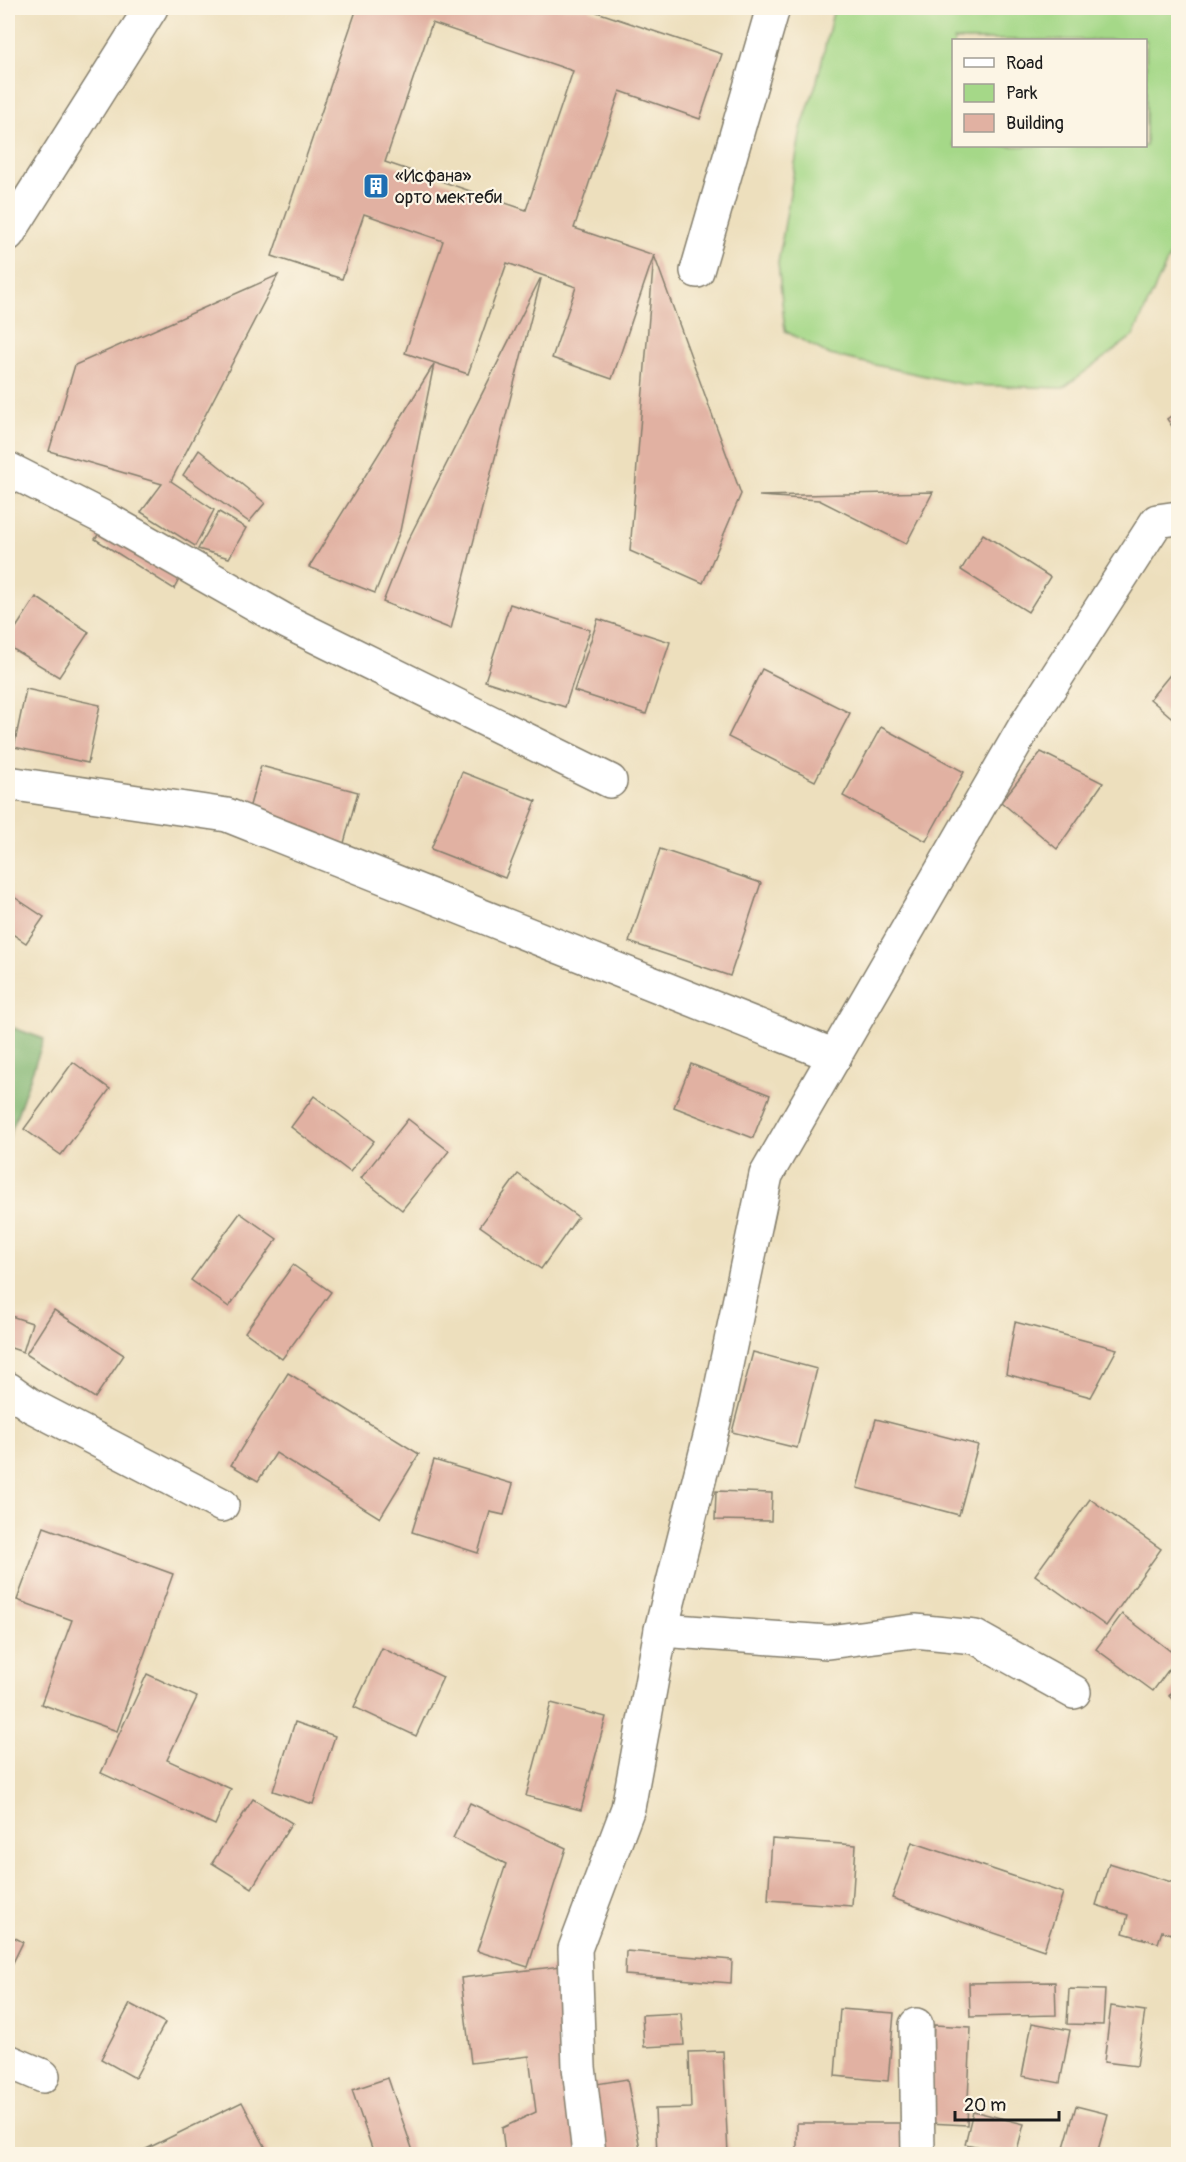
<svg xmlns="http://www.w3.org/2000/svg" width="1186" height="2162" viewBox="0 0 1186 2162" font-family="Pangolin,sans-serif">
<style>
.green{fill:#a5d888;stroke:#607a52;stroke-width:1.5;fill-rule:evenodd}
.forest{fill:#84b874;stroke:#506a48;stroke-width:1.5}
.building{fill:#e1b1a2;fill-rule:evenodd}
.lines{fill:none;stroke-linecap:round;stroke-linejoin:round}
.minor-casing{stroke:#847e6c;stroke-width:36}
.minor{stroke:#fff;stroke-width:33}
.labels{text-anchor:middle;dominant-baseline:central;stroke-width:4.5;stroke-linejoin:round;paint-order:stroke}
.poi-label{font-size:18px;fill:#1c1c1c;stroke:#fcf5e5;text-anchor:start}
</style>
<rect width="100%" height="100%" fill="#fcf5e5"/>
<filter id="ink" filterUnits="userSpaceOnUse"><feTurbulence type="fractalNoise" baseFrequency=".0167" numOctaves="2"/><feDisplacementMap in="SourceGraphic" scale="12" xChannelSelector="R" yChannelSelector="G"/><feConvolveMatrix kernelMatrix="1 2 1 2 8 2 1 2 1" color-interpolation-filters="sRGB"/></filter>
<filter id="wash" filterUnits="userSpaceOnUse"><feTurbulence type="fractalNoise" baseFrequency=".008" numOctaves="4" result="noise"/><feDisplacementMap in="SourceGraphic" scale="24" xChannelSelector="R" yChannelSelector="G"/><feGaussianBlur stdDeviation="1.35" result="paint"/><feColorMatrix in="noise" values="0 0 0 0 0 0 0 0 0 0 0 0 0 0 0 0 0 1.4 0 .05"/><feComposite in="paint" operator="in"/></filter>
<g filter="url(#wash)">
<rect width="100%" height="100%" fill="#eddfbd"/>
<path class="green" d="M834 8H1178V226L1172 251 1133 336 1063 388 966 385 830 355 785 331 778 263 801 129 817 81ZM954 40H1146V146H954Z"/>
<polygon class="forest" points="8,1026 44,1039 8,1140"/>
<g id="blocks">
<g class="building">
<path d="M357 8H585L722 54 700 119 620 91 574 228 654 255 741 494 703 583 630 551 654 255 612 379 552 358 576 287 507 263 468 374 405 353 443 241 364 214 342 279 272 256ZM432 23 573 71 526 210 385 162Z"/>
<polygon points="278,275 171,481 214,510 195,546 141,512 162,484 49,451 75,365"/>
<polygon points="540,279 541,279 451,629 383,602 406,544"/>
<polygon points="434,364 400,531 375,593 309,567"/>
<polygon points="1178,411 1178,435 1167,419"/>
<polygon points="199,450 265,503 249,522 183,475"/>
<polygon points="933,492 906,544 819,500 759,496"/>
<polygon points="219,512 246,528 229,558 198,549"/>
<polygon points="108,520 185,568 174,589 95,539"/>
<polygon points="983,534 1050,577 1028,612 961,570"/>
<polygon points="36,597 89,632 59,677 8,646 8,640"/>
<polygon points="510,604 590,630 565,707 485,681"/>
<polygon points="598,619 670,642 646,714 574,691"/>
<polygon points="1178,665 1178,721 1177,722 1150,699"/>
<polygon points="762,669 850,713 815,781 728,737"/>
<polygon points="26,689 100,705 88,763 14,747"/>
<polygon points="881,727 964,772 926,841 843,796"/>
<polygon points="1041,752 1103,783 1057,849 1001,802"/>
<polygon points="261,766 358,792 344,843 247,816"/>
<polygon points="462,772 536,801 505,878 431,849"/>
<polygon points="660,849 761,883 730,976 629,942"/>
<polygon points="8,893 44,917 26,943 8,931"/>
<polygon points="73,1062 110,1089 61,1155 24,1129"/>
<polygon points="691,1064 770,1095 753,1138 674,1107"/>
<polygon points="314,1096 374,1141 350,1172 291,1127"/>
<polygon points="408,1119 449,1151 402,1210 361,1178"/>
<polygon points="518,1174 578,1217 541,1269 480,1226"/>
<polygon points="240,1213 277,1239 229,1307 191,1280"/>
<polygon points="293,1265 331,1292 282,1359 245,1332"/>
<polygon points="54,1310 124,1355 95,1398 26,1354"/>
<polygon points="8,1315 32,1323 23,1352 8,1347"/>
<polygon points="1015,1322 1117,1349 1091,1397 1006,1374"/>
<polygon points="753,1352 817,1369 797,1448 732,1432"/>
<polygon points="288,1373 419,1454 380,1518 276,1453 258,1481 231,1465"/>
<polygon points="876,1419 978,1445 959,1515 857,1488"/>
<polygon points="434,1460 513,1484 504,1515 490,1512 478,1553 412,1532"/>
<polygon points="716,1491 772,1493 771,1521 715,1520"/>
<polygon points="1090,1499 1161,1549 1106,1626 1035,1575"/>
<polygon points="44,1527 173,1574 117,1731 41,1704 72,1620 17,1600"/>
<polygon points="1122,1614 1178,1657 1153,1691 1096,1649"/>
<polygon points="382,1648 443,1677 416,1736 354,1707"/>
<polygon points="147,1674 197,1697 167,1760 231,1789 215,1825 101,1773"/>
<polygon points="1178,1684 1178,1705 1169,1696"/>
<polygon points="551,1703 606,1717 581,1810 526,1796"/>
<polygon points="295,1722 335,1736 313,1804 273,1791"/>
<polygon points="253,1799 292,1823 252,1888 212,1863"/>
<polygon points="470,1803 566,1848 528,1967 477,1951 506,1864 453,1838"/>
<polygon points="772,1839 856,1845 852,1906 768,1900"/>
<polygon points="912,1842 1063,1893 1044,1950 892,1898"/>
<polygon points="1109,1863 1178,1884 1178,1936 1162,1931 1158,1943 1123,1933 1128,1915 1096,1905"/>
<polygon points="8,1934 23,1942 8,1973"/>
<polygon points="626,1951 732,1960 731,1983 625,1975"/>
<polygon points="561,1966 583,2154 505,2154 502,2128 536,2112 529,2056 471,2063 461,1978"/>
<polygon points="1055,1982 1056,2015 970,2017 969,1983"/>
<polygon points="1069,1989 1105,1990 1103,2025 1067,2024"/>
<polygon points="130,2004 165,2023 135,2078 101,2059"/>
<polygon points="1111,2006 1145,2011 1137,2066 1104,2062"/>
<polygon points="840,2009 894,2013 888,2081 835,2076"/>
<polygon points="681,2013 684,2045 644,2047 642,2015"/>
<polygon points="1032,2023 1070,2030 1060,2083 1022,2076"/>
<polygon points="934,2025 971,2027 967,2125 929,2123"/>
<polygon points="723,2051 728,2154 657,2154 655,2109 691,2108 689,2052"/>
<polygon points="388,2078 414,2154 374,2154 352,2090"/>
<polygon points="627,2079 641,2154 596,2154 584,2086"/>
<polygon points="242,2102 268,2152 262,2154 136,2154"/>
<polygon points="1076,2106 1108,2114 1097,2154 1062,2154"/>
<polygon points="973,2111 1024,2124 1016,2154 965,2144"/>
<rect x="797" y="2123" width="108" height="31"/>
</g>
</g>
</g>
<g filter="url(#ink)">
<use href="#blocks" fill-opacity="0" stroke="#847e6c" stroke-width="1.5"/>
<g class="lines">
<g class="minor-casing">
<g id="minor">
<polyline points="8,234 151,8"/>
<polyline points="697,271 773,8"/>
<polyline points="8,469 108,520 287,622 610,781"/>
<polyline points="8,783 227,815 835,1056"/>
<polyline points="8,1389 32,1406 222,1505"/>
<polyline points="661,1630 828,1642 915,1631 975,1637 1074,1692"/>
<polyline points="916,2025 918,2154"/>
<polyline points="8,2061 43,2076"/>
<polyline points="589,2154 579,2067 575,1949 628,1808 661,1630 715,1417 766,1175 1025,726 1157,521 1178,518"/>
</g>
</g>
<use href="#minor" class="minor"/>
</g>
</g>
<defs>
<g id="building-square" transform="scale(1.35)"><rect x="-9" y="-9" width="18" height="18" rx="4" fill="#1f6fb2" stroke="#fcf5e5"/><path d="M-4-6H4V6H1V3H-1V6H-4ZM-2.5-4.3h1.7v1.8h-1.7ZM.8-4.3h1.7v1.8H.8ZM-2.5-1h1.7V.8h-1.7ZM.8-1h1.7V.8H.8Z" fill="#fff"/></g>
</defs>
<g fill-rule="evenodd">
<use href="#building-square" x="376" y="186"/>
</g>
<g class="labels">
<g class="poi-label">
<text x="395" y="176">«Исфана»<tspan x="395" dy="21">орто мектеби</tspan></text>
</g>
</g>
<rect width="1186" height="2162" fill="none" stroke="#fcf5e5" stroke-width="30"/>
<rect x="952" y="39" width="195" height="108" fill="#fcf5e5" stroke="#a29e95" stroke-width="1.5"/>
<rect x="964" y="58" width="30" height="9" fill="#ffffff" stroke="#a29e95" stroke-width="1.5"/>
<text x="1006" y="69" font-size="18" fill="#1c1c1c">Road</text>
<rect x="964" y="84" width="30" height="18" fill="#a5d888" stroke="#a29e95" stroke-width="1.5"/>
<text x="1006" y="99" font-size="18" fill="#1c1c1c">Park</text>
<rect x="964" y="114" width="30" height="18" fill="#e1b1a2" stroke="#a29e95" stroke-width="1.5"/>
<text x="1006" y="129" font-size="18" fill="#1c1c1c">Building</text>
<path d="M955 2111v9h104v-9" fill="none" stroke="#1c1c1c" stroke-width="3"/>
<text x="964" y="2111" font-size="18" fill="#1c1c1c" stroke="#fcf5e5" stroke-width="4.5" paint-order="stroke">20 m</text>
</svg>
